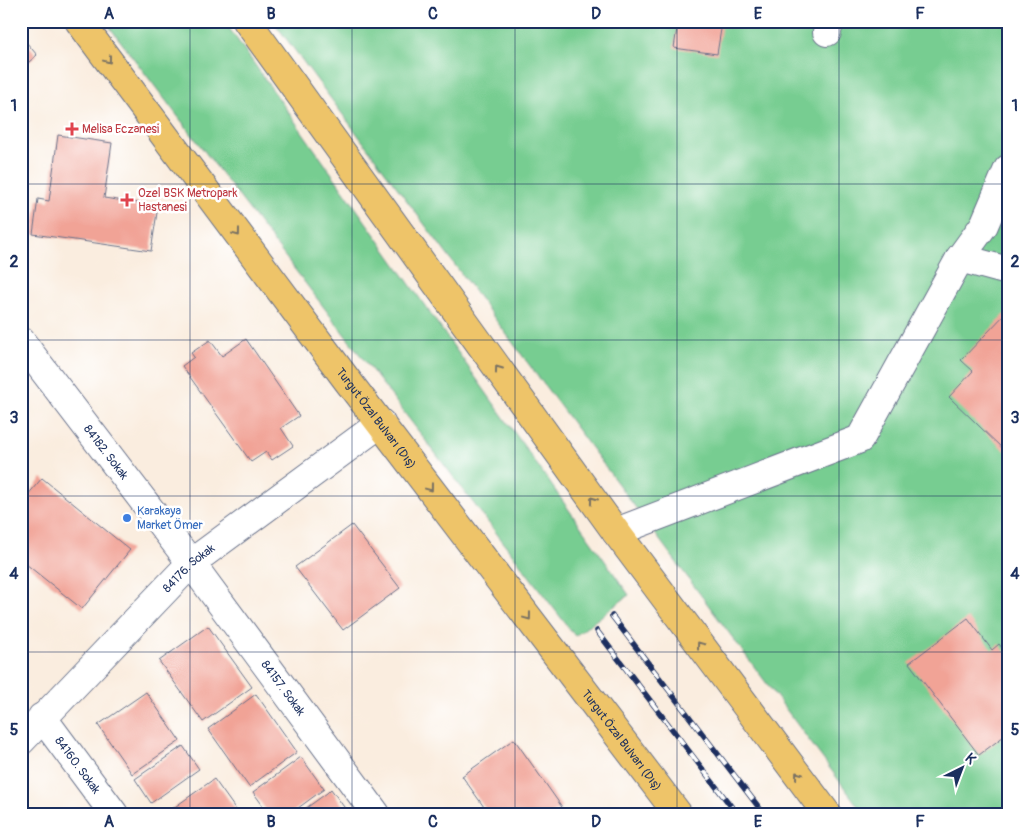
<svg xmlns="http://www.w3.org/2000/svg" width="1029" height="835" viewBox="0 0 1029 835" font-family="Pangolin,sans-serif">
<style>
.green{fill:#77cd91;stroke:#497e78}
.building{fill:#f1a396}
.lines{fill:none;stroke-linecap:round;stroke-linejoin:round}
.minor-casing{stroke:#69728b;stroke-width:30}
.major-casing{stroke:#69728b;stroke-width:30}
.minor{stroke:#fff;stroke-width:28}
.major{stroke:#eec469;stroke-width:28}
.rail-casing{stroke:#1b2f5e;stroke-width:5.5}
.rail{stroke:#fff;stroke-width:4;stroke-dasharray:11;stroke-linecap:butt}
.oneway{stroke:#7a7263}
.grid{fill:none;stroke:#1b2f5e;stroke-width:1;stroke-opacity:0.55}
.health-dot{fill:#e0444e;stroke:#fff;stroke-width:2}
.shop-dot{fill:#3f7fe0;stroke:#fff;stroke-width:2}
.labels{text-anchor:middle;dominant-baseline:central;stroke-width:5;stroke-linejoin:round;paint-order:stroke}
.health-label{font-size:12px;fill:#be3a42;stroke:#fff;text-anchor:start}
.street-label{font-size:12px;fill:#1b2f5e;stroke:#fff}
.shop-label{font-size:12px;fill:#366cbe;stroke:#fff;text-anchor:start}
.neatline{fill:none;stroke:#1b2f5e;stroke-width:2}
.grid-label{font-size:16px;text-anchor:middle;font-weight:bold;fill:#1b2f5e}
</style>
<rect width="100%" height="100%" fill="#fff"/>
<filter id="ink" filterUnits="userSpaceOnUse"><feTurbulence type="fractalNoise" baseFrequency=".02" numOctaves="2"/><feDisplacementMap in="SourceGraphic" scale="10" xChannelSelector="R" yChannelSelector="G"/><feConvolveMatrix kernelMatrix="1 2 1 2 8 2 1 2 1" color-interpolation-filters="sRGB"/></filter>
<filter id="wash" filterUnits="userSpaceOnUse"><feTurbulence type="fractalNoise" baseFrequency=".0096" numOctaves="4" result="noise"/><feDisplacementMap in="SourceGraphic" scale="20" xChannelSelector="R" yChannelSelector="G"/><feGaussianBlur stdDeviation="1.12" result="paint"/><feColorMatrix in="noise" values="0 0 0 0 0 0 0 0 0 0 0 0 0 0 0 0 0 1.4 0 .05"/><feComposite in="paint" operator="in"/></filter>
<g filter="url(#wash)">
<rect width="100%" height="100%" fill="#faeddf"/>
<g class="green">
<polygon points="105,21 224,21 629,595 575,636"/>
<polygon points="273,21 1008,21 1008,814 864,814"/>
</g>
<g id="blocks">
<g class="building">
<polygon points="678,21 722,23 717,54 674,48"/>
<polygon points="21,36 37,55 21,69"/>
<polygon points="58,135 112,143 104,198 158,206 151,251 33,234 38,199 49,201"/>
<polygon points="1008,311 1008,447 1005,451 949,397 973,371 961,360"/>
<polygon points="246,339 299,416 281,428 293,446 272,460 266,452 251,462 182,366 194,357 191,353 210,340 222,356"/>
<polygon points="42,478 130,550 82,609 21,560 21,503"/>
<polygon points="352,525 400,588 343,630 295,567"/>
<polygon points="968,618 992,650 999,644 1008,655 1008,733 979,755 909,663"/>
<polygon points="208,626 252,687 203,722 159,661"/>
<polygon points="146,692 180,741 132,774 98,725"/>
<polygon points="256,694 297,752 249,787 208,729"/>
<polygon points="514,739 562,807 552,814 489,814 462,776"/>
<polygon points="183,746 199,769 151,803 135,779"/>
<polygon points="301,757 324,789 290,814 269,814 253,792"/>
<polygon points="214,779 239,814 165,814"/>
<polygon points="331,789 349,814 298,814 327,793"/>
</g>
</g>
</g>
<g filter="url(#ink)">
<use href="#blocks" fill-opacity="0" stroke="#69728b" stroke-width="1"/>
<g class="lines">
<g class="minor-casing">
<g id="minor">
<polyline points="827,32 829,21"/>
<polyline points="960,258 1008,271"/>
<path id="s1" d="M21 341 191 563 376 814"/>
<polyline points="616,532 860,439 960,258 984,225 1008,169"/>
<path id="s2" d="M42 717 114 814"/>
<path id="s3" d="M21 741 191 563 381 423"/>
</g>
</g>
<g class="major-casing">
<g id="major">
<path id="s4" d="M79 21 347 380 678 814"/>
<polyline points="247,21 616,532 827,814"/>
</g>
</g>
<use href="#minor" class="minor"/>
<use href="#major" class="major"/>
<g class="rail-casing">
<g id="rail">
<polyline points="612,616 764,814"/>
<polyline points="597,631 737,814"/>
</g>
</g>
<use href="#rail" class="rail"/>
</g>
<defs><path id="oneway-chevron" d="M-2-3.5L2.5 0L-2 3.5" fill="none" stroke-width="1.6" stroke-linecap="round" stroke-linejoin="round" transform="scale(1.25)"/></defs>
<g class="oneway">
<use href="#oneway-chevron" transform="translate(108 60) rotate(53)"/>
<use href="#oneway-chevron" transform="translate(237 233) rotate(53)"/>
<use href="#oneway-chevron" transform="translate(498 369) rotate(-126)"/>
<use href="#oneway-chevron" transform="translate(430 488) rotate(53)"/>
<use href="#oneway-chevron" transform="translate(593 500) rotate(-126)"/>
<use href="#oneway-chevron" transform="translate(528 617) rotate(53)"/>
<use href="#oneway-chevron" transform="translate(700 645) rotate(-127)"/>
<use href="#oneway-chevron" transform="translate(798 775) rotate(-127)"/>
</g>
</g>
<path class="grid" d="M190 21V814M352 21V814M515 21V814M677 21V814M839 21V814M21 184H1008M21 340H1008M21 496H1008M21 652H1008"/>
<g class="health-dot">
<path d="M69.5 121.5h5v5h5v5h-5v5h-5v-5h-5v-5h5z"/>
<path d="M124.5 192.5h5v5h5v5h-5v5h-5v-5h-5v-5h5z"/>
</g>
<circle class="shop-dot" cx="127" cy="518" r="5"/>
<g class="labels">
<g class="health-label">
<text x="82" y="129">Melisa Eczanesi</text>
<text x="138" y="193">Ozel BSK Metropark<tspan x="138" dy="14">Hastanesi</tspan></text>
</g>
<g class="street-label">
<text stroke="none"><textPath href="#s4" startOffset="496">Turgut Özal Bulvarı (Dış)</textPath></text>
<text stroke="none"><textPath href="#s1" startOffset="140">84182. Sokak</textPath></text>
<text stroke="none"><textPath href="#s3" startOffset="241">84176. Sokak</textPath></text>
<text stroke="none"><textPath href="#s1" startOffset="435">84157. Sokak</textPath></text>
<text stroke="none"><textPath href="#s4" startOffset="901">Turgut Özal Bulvarı (Dış)</textPath></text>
<text stroke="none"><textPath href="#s2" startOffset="60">84160. Sokak</textPath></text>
</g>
<g class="shop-label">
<text x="137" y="511">Karakaya<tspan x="137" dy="14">Market Ömer</tspan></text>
</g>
</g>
<rect width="1029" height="835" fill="none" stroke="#fff" stroke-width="55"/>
<g transform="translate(962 768) rotate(42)" stroke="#ffffff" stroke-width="4" paint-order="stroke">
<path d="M0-4L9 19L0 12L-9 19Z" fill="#1b2f5e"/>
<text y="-8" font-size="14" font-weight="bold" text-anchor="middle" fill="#1b2f5e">K</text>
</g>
<rect x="28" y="28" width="974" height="780" class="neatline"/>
<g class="grid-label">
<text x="109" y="19">A</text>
<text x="271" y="19">B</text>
<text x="433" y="19">C</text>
<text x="596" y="19">D</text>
<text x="758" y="19">E</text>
<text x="920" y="19">F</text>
<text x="14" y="111">1</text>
<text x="1015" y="111">1</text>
<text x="14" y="267">2</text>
<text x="1015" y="267">2</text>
<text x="14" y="423">3</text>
<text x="1015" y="423">3</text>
<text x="14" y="579">4</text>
<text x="1015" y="579">4</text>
<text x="14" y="735">5</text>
<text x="1015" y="735">5</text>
<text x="109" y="827">A</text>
<text x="271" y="827">B</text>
<text x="433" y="827">C</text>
<text x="596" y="827">D</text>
<text x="758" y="827">E</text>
<text x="920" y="827">F</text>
</g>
</svg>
